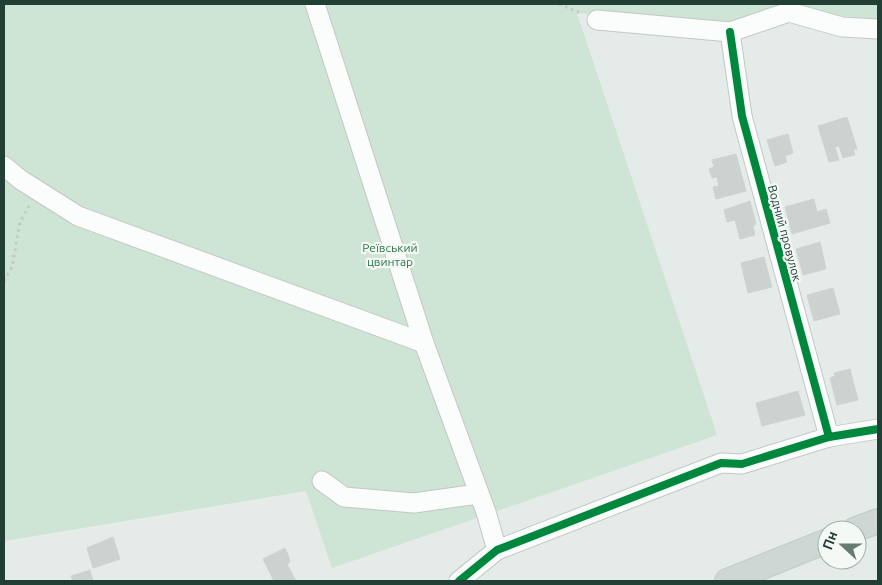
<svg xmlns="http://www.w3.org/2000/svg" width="882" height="585" viewBox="0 0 882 585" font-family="Ubuntu,sans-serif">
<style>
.green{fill:#cee4d4}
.building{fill:#ccd2cf;stroke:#ced4d1}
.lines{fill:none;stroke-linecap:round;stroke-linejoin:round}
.minor-casing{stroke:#c2c8c5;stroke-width:21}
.major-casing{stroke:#c1cac7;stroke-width:26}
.path{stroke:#c1cbc6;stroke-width:3;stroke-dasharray:2.5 4;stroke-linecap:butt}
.minor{stroke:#fbfcfc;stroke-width:19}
.major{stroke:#ced7d4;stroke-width:24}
.cycleway-casing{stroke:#f4f9f6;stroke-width:11}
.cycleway{stroke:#00873e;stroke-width:8}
.labels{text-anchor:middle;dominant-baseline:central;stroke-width:4.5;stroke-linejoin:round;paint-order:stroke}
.street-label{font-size:12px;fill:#223f36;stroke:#f4f9f6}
.park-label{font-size:12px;fill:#2b7747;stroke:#f4f9f6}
</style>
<rect width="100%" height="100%" fill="#e5ebe8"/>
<polygon class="green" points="4,4 878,4 878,19 816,14 717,23 577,13 717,435 332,568 306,491 4,541"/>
<g class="building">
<polygon points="847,117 857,149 853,149 855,155 843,158 839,146 835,147 839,160 829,162 818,126"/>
<polygon points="788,134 793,153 785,156 787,162 775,166 767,140"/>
<polygon points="736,154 746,191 716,199 713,187 719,186 717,177 712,178 709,169 714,167 712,160"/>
<polygon points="814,199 817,212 826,209 830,223 792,234 785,207"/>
<polygon points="750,201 756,224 753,226 755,235 740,239 735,220 727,222 724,210"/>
<polygon points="820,242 826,269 803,275 796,249"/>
<polygon points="764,257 772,287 748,293 741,263"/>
<polygon points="833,288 840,314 814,321 807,295"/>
<polygon points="850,369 858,400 837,405 830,378 835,376 834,373"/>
<polygon points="798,391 805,415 762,426 756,403"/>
<polygon points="113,537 120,559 93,568 87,548"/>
<polygon points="285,548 289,557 290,562 287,564 296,581 274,581 263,559"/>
<polygon points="90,570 93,581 73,581 71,576"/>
</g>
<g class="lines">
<g class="minor-casing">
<g id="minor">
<polyline points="315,4 424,343 486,512 497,550"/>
<polyline points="597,20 730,32 789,12 842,27 878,29"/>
<polyline points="730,32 742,116 829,437"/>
<polyline points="4,166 21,180 78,216 424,343"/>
<polyline points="322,481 344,497 414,503 478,494"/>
<polyline points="459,581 497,550 721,463 742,464 829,437 878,429"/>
</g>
</g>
<g class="major-casing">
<g id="major">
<polyline points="854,530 878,521"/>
<polyline points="727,581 827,541"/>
</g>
</g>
<g class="path">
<polyline points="559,4 583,14"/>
<polyline points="4,281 12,267 20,222 30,204"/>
</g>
<use href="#minor" class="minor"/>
<use href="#major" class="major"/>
<g class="cycleway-casing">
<g id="cycleway">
<polyline points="730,32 742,116 829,437"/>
<polyline points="459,581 497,550 721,463 742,464 829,437 878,429"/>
</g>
</g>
<use href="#cycleway" class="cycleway"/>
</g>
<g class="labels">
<g class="street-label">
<text transform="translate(785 233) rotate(75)">Водний провулок</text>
</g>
<g class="park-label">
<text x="390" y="247">Реївський<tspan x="390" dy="14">цвинтар</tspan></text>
</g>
</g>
<rect width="882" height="585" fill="none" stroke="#223f36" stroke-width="10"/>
<g transform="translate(842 545) rotate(291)"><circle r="24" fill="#f4f9f6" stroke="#a0afa9"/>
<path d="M0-4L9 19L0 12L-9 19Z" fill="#667b74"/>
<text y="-8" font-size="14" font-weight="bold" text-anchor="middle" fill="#223f36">Пн</text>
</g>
</svg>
